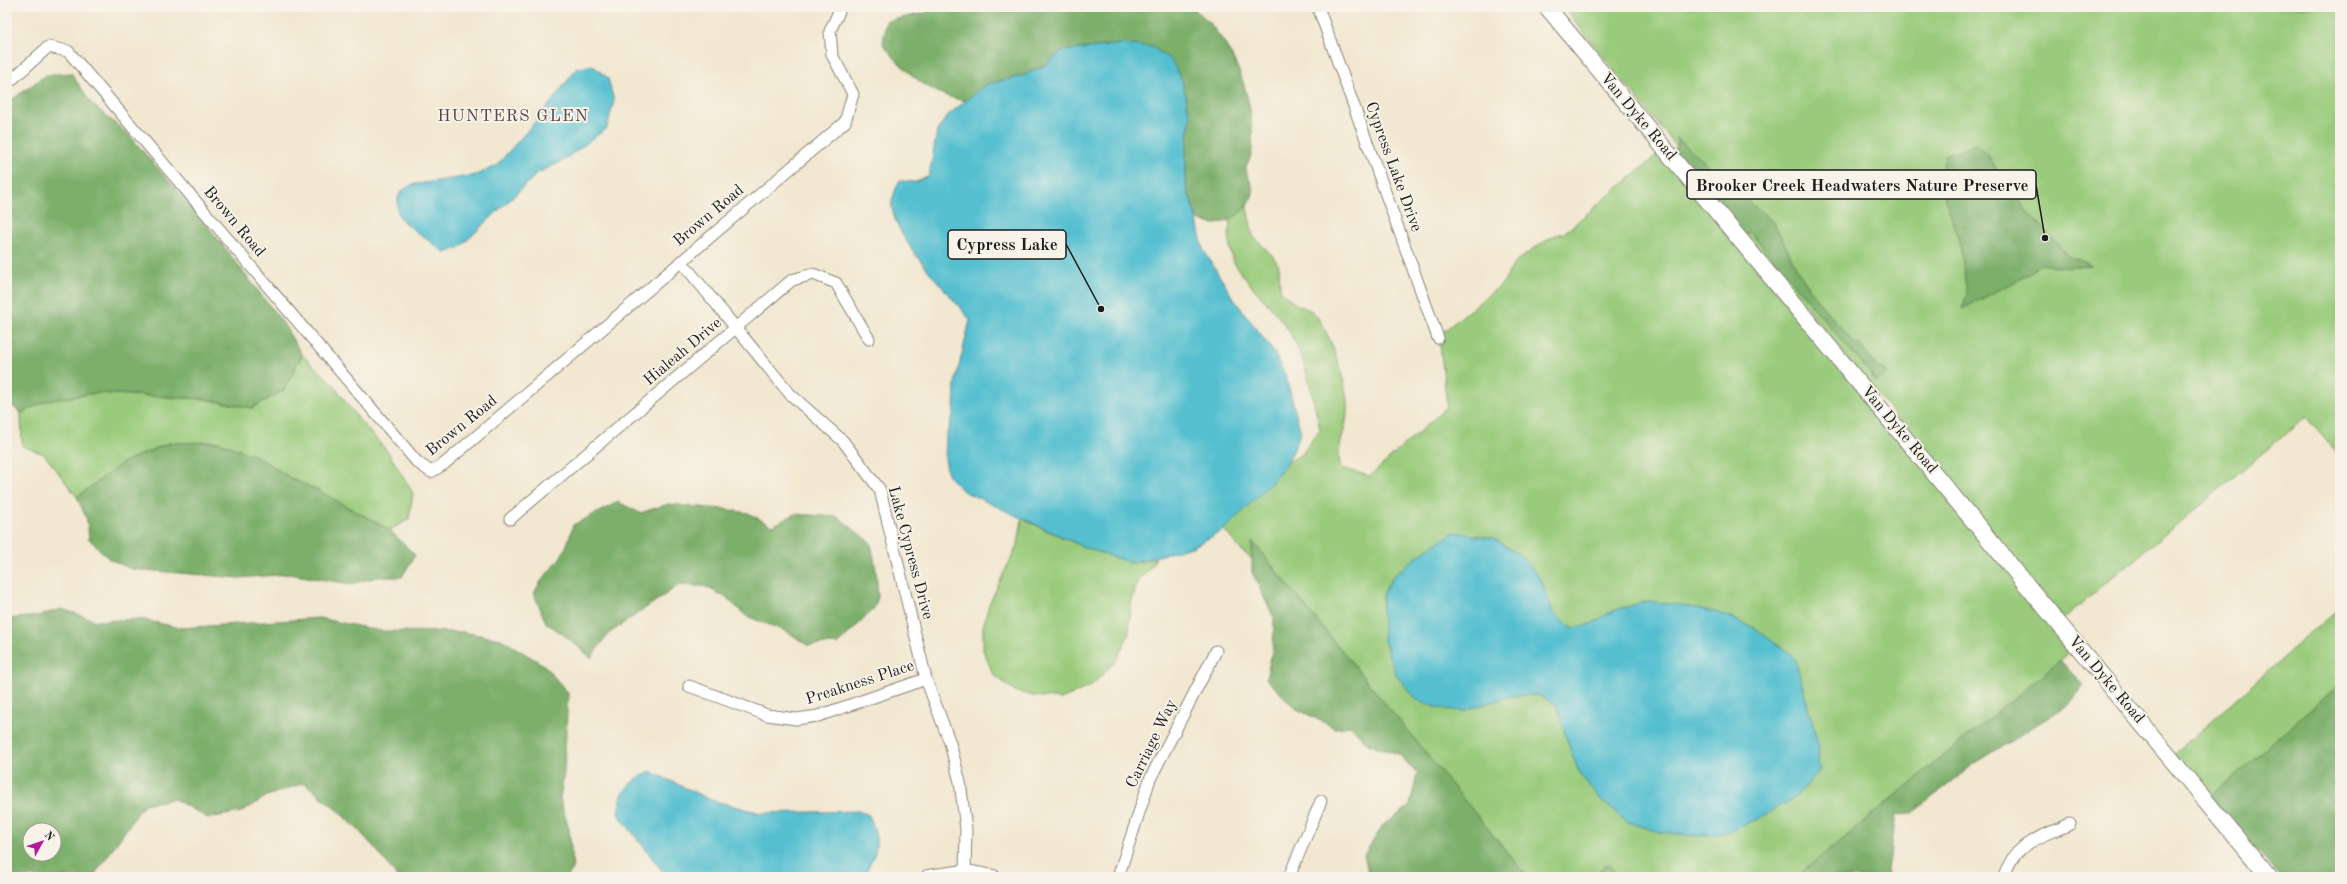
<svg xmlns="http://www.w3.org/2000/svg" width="2347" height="884" viewBox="0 0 2347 884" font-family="'Old Standard TT',serif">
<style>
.green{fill:#9acb7b;stroke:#5b744c}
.forest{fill:#7baf6b;stroke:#4c6644;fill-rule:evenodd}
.water{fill:#54bfd0;stroke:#386e76}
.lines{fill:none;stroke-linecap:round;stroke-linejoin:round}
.minor-casing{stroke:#878276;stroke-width:13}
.tertiary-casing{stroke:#878276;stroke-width:16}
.secondary-casing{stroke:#878276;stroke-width:18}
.minor{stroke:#fff;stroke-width:11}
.tertiary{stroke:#fff;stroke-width:14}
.secondary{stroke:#fff;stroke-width:16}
.labels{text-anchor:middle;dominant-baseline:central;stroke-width:4;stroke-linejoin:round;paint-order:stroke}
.street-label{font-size:16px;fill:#1c1c1c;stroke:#f7f3e8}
.neighbourhood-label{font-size:17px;letter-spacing:1px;fill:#58474e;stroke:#f7f3e8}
.leader{fill:none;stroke:#1c1c1c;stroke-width:1.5}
.callout-dot{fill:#1c1c1c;stroke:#f7f3e8;stroke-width:1.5}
.callout{fill:#f7f3e8;stroke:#1c1c1c;stroke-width:1.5}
.callout-label{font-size:17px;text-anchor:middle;font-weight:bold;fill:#1c1c1c}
</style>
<rect width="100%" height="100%" fill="#f7f3e8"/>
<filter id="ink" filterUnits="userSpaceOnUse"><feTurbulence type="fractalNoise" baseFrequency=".025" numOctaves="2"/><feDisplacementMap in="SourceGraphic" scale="8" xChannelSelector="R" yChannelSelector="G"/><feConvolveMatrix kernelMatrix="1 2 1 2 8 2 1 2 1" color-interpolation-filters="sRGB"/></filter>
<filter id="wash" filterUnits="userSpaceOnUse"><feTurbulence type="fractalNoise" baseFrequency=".012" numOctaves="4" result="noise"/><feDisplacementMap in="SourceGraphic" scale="16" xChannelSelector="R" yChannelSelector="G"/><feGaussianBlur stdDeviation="0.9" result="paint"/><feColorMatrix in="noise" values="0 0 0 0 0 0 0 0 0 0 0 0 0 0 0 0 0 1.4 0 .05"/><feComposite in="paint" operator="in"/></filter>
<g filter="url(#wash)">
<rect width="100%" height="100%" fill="#f2e7d0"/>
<g class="green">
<path d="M1165 7 1249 195 1247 208 1253 236 1272 255 1279 266 1280 290C1285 294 1289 299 1294 303 1300 307 1308 308 1313 312 1330 329 1350 390 1347 413 1346 432 1335 448 1341 468L1370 476 1447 407 1439 335 1503 283 1513 265 1533 249 1555 235 1564 233 1661 152 2073 649 1896 815 1870 877H1385L1410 806 1417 774 1287 631 1265 570 1240 549 1224 530 1270 484 1288 462 1302 454 1320 429C1312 396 1307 362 1290 333 1275 308 1252 290 1236 266 1228 254 1229 233 1230 219Z"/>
<polygon points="1563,7 2340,7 2340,457 2306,417 2063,619 1827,333"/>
<polygon points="302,355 333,384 360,421 388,452 413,493 409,519 390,530 317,490 292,479 258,457 218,442 169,443 124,462 77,497 44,454 22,446 21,413 46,401 96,393 204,399 252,408 284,390"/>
<polygon points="1022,519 1084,547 1131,563 1156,558 1149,570 1138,580 1131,604 1129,634 1115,662 1091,686 1061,699 1033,696 1015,691 993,674 983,650 983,627 989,604 1018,544"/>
<polygon points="2340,607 2340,877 2281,877 2174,754"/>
</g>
<g class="forest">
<path d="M933 7H1192C1233 38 1256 99 1252 150 1252 156 1248 161 1246 167 1245 175 1254 185 1253 193 1250 208 1231 223 1215 224 1210 224 1203 221 1197 220L1186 186V154L1121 44 1062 51 1047 64 1025 75 985 85 966 101C928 94 906 73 883 44L886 21 925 13Z"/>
<polygon points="71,73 92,104 128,134 207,225 283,323 302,355 284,390 252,408 204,399 96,393 46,401 21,413 7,402 7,103 46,75"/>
<polygon points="1676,137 1774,223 1798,271 1816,299 1855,344 1859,344 1877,367 1888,372 1877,382 1750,232 1745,236 1673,150 1678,143"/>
<polygon points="1976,144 1987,154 2000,173 2007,177 2024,208 2068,256 2092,265 2068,268 2040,264 2030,274 1962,309 1967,294 1960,245 1940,181 1945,155"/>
<polygon points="218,442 258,457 292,479 317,490 390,530 415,555 402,577 377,577 351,584 289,574 239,578 131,569 109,559 89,539 87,520 77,497 124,462 169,443"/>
<path d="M618 502 640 513 668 504 723 509 748 513 772 526 795 514 838 517 871 543 876 570 878 598 873 610 838 644 807 645 788 632 746 616 727 598 704 586 679 585 608 634 591 658 563 634 546 623 534 594C540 580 549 572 558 561 566 550 570 537 573 525Z"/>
<polygon points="1252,541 1507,852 1528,877 1369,877 1364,855 1383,825 1410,806 1417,774 1401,755 1368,744 1351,726 1335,728 1295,708 1266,679 1273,647 1274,618 1252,572"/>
<path d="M62 609 97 621 140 619 181 628 319 618 381 631 463 632 501 639 544 665 568 693 564 773 560 799 569 829 573 869 567 877H397C372 840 339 810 304 783L267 796 241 812 208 818 174 799 144 804 93 877H7V619L37 616ZM30 830H54V854H30Z"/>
<polygon points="2060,660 2083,685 2068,705 1974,764 1911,814 1896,815 1887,877 1796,877"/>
<polygon points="2340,684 2340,877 2280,877 2211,796"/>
<polygon points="1608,864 1619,877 1592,877"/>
</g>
<g class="water">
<path d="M1121 44 1152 47 1171 60 1182 80 1190 117 1186 154V186L1197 220 1203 249 1233 298 1274 352 1286 377 1301 433 1288 462 1270 484 1224 530 1192 547 1131 563 1084 547 963 491 948 476 945 458 946 436 954 412 955 383 970 320C950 293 888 234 892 201 893 195 897 187 899 181L916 182 929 176 937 131 947 116 985 85 1025 75 1047 64 1062 51Z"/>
<path d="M592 65 608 78 614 101 607 128 561 162 538 173 459 248 445 253C437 246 403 223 401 219 395 210 397 202 400 192L411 185 476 175 496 166 542 114 576 69Z"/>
<polygon points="1454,532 1493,538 1523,557 1542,581 1553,613 1572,628 1591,624 1612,611 1648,601 1681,605 1716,612 1755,628 1795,658 1817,740 1819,772 1797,796 1758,819 1725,833 1697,836 1659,832 1627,822 1601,800 1579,773 1567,740 1557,705 1538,695 1512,696 1462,711 1438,708 1417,700 1396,675 1383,638 1382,595 1394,575 1422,553"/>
<path d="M650 771 711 800 761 813 860 811 869 815C881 843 878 852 863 877H667L618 814C621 789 628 783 650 771Z"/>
</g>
</g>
<g filter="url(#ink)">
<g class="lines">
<g class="minor-casing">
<g id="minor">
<polyline points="1318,7 1438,338"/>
<polyline points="7,84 48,47 68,51 417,462 431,472 444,464 845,122 853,94 832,55 830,31 841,7"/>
<polyline points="681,261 790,394 843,441 880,490 926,679 950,743 960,782 966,829 965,872"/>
<polyline points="510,519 792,280 813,274 836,283 869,339"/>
<polyline points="689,686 767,715 796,719 818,716 926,679"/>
<polyline points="1118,877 1150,779 1216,651"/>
<polyline points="1289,877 1321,801"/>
<path d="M2004 877C2014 842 2040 838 2070 824"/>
</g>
</g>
<g class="tertiary-casing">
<polyline id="tertiary" points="928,877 965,872 993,877"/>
</g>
<g class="secondary-casing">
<polyline id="secondary" points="1547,7 2269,877"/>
</g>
<use href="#minor" class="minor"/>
<use href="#tertiary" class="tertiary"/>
<use href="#secondary" class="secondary"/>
</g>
</g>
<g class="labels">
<g class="street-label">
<text transform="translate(1638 117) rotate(50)">Van Dyke Road</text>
<text transform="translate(1393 167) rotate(70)">Cypress Lake Drive</text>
<text transform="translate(709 216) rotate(-40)">Brown Road</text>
<text transform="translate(234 222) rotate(50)">Brown Road</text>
<text transform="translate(683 352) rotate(-40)">Hialeah Drive</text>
<text transform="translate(462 426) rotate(-39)">Brown Road</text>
<text transform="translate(1899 430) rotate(50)">Van Dyke Road</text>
<text transform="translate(910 553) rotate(75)">Lake Cypress Drive</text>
<text transform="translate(2106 680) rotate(50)">Van Dyke Road</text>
<text transform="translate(860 683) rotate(-18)">Preakness Place</text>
<text transform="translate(1152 744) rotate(-64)">Carriage Way</text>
</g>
<g class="neighbourhood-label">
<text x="513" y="116">HUNTERS GLEN</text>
</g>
</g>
<path class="leader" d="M2045 238L2036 185M1101 309L1066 244"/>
<g class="callout-dot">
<circle cx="2045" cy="238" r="4"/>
<circle cx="1101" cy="309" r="4"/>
</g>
<g class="callout">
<rect x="1687" y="170" width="349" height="29" rx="4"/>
<rect x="948" y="230" width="118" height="29" rx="4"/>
</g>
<g class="callout-label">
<text x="1862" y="191">Brooker Creek Headwaters Nature Preserve</text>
<text x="1007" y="250">Cypress Lake</text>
</g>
<rect width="2347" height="884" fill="none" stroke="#f7f3e8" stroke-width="24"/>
<g transform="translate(42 842) rotate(50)"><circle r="19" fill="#f7f3e8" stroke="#9f9d96"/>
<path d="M0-3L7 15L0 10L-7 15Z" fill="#b5179e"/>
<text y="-6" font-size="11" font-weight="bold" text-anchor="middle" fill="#1c1c1c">N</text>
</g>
</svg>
